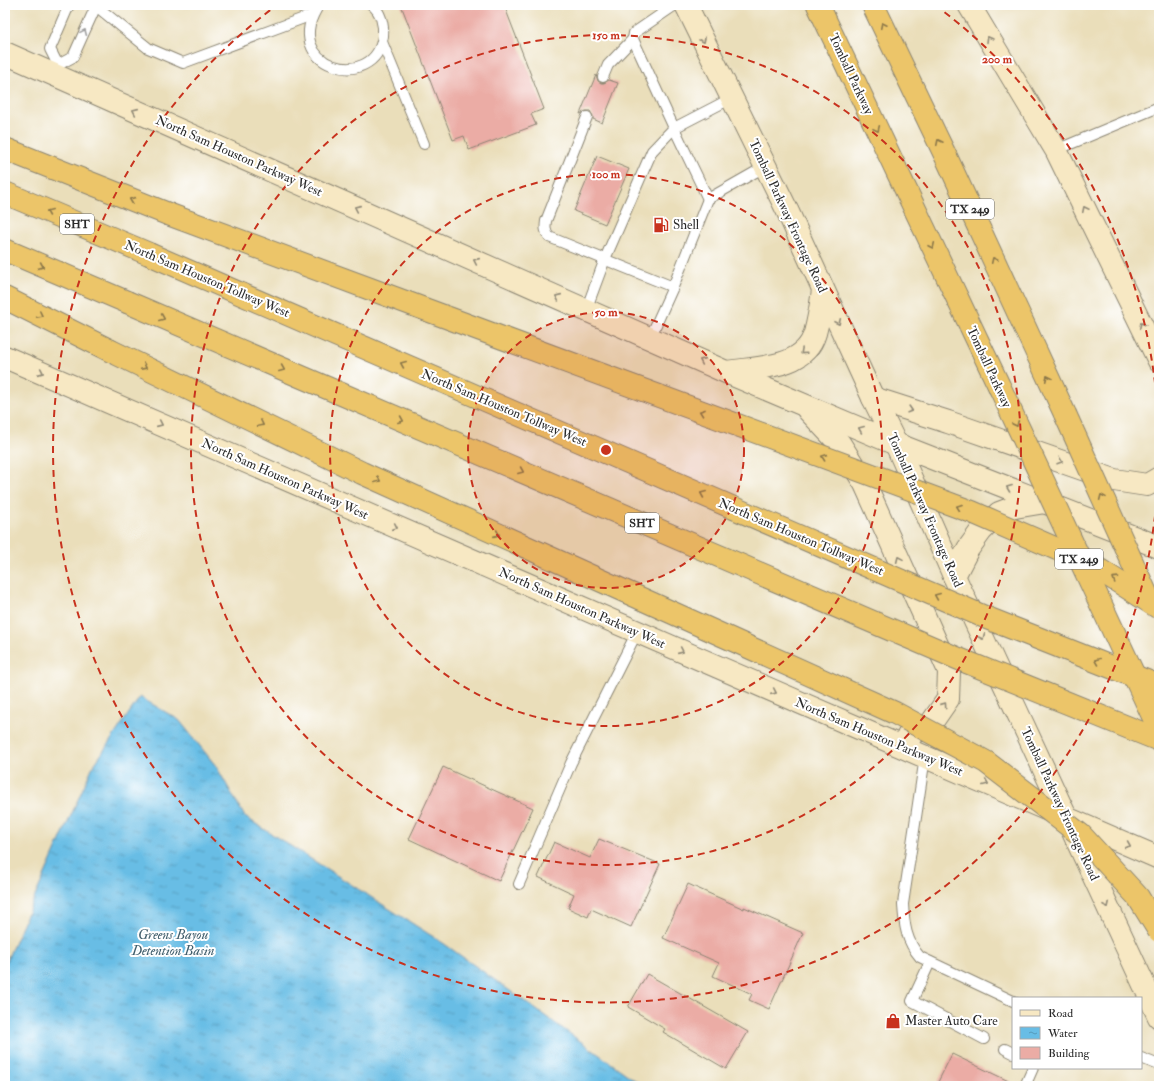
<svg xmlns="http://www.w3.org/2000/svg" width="1164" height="1091" viewBox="0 0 1164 1091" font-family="'IM FELL Double Pica',serif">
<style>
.water{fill:url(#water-ripples);stroke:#4a7488}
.building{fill:#ebaca5}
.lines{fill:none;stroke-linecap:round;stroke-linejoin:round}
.service-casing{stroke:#8a8472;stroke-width:12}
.secondary-casing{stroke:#8a8472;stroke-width:24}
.motorway-casing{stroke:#8a8472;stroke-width:24}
.service{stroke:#fff;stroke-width:10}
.secondary{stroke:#f7e8c3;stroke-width:22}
.motorway{stroke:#ecc569;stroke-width:22}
.motorway-bridge-casing{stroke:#8a8472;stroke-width:24;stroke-linecap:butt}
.motorway-bridge{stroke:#ecc569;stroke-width:22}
.oneway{stroke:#8c784a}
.oneway2{stroke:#a0a0a0}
.oneway3{stroke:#918a77}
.ring{fill:none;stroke:#c8321e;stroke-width:2;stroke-dasharray:7 5}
.labels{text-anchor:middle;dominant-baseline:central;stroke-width:4;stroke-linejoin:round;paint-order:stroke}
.shield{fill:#fff;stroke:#6b6b6b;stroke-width:1}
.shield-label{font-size:12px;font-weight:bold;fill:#2b2b2b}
.street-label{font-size:13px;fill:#2b2b2b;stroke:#fff}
.poi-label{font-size:13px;fill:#2b2b2b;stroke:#fff;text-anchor:start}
.water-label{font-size:14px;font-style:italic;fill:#405e6c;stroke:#fff}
.centre{fill:#c8321e;stroke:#fff;stroke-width:2}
.ring-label{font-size:12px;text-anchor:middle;font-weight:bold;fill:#c8321e;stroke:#fff;stroke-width:4;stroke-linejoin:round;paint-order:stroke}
</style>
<defs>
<pattern id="water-ripples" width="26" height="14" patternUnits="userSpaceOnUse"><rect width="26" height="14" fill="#68bde5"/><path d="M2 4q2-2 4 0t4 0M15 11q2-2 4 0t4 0" fill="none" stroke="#569aba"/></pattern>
</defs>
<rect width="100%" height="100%" fill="#fff"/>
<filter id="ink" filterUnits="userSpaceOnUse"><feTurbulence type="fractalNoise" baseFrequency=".025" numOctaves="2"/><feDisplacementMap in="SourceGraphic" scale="8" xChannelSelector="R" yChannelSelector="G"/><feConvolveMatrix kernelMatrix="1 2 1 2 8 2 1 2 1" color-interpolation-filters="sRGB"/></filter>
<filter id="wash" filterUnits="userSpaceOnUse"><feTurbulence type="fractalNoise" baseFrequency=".012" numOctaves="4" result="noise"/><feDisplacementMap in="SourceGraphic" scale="16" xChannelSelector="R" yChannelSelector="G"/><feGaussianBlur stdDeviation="0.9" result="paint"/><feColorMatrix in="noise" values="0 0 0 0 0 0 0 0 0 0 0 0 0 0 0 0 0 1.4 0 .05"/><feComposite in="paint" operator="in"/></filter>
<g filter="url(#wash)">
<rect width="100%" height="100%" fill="#eadeba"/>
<polygon class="water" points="140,697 179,720 216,766 245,817 443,943 643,1086 5,1086 5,964 92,768"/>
<g id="blocks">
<g class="building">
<polygon points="401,5 504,5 544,109 531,114 536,125 469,150 464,136 453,140"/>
<polygon points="596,75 598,81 601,83 604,83 609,80 618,83 602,123 593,119 593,116 590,111 586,111 580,114"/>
<polygon points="597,156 629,169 605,224 574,211"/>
<polygon points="443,767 533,808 499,881 409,839"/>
<polygon points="599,839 660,864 631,927 591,909 588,917 568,908 574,894 538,877 554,842 590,858"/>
<polygon points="688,884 744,909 744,907 803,933 769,1009 749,1000 752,994 713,976 719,963 663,938"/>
<polygon points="647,974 748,1032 726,1069 663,1032 665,1029 628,1007"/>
<polygon points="952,1054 1019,1086 936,1086"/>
</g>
</g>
</g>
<g filter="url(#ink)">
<use href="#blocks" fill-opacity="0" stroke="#8a8472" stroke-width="1"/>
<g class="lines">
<g class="service-casing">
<g id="service">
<polyline points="95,5 148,48 183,63 312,15"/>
<path d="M319 5C278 66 375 95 383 36 384 25 381 12 372 5"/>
<polyline points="675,5 634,33 633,39 674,128 708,199"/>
<polyline points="382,42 424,144"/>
<polyline points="58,65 50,49 69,5"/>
<polyline points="53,74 58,65 73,57 96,6"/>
<polyline points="603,77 608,65 633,39"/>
<path d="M587 117 546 221C545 228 545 231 549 237L673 287"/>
<polyline points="1056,150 1159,107"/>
<polyline points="586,310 605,259 652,151 674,128 732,98"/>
<polyline points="650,338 673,287 708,199 766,166"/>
<path d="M925 757 903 904C904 924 906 941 920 957L1013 1001"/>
<polyline points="519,884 571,763 637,632"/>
<polyline points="930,962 912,1001 984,1039"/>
<polyline points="1005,1049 1013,1053"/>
<polyline points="1141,1058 1159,1065"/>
<polyline points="1025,1086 1033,1068"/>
</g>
</g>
<g class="secondary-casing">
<g id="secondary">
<polyline points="686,5 787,210 873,398 896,444 954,576 1159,1017"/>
<polyline points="969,5 1056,150 1159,361"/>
<polyline points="5,53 726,372 896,444 1159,547"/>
<polyline points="5,357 877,736 1159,858"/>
<path d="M727 372C758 367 805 369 815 333 819 319 821 304 823 290"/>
<polyline points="873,398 948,422 1114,480 1147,485 1159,478"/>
<polyline points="808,410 840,444 865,484 949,671 948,699 930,725 908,736"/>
<polyline points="954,576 968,549 981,531 999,513 1015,507 1045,502"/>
</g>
</g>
<g class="motorway-casing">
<g id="motorway">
<polyline points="818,5 1000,388"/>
<polyline points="873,5 948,161 1065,414"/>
<polyline points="5,149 168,214"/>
<polyline points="5,193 149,254"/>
<polyline points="5,250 127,302"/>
<polyline points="5,298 109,350"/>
</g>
</g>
<use href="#service" class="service"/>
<use href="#secondary" class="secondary"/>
<use href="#motorway" class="motorway"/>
<g class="motorway-bridge-casing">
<g id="motorway-bridge">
<polyline points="168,214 972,512 1089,563 1159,608"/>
<polyline points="149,254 987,618 1159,686"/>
<polyline points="127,302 959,659 1159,740"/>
<polyline points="109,350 362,473 895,713 986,762 1081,835 1138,897 1159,931"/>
<polyline points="1000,388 1159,729"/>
<polyline points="1065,414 1151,604"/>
</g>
</g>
<use href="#motorway-bridge" class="motorway-bridge"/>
</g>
<defs><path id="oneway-chevron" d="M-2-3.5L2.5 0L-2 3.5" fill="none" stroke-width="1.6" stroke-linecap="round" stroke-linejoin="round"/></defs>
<g class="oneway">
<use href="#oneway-chevron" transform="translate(883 25) rotate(-116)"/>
<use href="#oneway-chevron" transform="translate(877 129) rotate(65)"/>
<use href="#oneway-chevron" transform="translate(939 142) rotate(-116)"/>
<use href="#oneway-chevron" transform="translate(132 200) rotate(-158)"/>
<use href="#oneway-chevron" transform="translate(49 212) rotate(-157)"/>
<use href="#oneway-chevron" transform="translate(932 246) rotate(65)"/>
<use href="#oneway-chevron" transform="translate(994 260) rotate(-115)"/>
<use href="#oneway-chevron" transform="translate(41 266) rotate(23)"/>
<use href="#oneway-chevron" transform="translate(40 315) rotate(27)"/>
<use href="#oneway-chevron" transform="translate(162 318) rotate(23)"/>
<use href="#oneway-chevron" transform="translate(403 364) rotate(-157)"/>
<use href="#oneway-chevron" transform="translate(144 367) rotate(26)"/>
<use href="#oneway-chevron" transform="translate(282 369) rotate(23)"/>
<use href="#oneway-chevron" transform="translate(1048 378) rotate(-115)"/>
<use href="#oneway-chevron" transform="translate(702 412) rotate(-160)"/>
<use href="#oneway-chevron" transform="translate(401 420) rotate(23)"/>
<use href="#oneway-chevron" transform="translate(261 424) rotate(26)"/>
<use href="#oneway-chevron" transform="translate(1016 424) rotate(65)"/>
<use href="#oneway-chevron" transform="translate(824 457) rotate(-160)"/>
<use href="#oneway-chevron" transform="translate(521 471) rotate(23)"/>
<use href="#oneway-chevron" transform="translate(378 480) rotate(24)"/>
<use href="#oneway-chevron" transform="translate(703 494) rotate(-157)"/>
<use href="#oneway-chevron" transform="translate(1102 497) rotate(-114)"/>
<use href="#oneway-chevron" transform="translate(959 507) rotate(-160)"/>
<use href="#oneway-chevron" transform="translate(497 534) rotate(24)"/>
<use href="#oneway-chevron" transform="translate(1115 579) rotate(-147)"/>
<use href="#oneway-chevron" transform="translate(937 596) rotate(-157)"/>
<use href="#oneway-chevron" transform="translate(1097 661) rotate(-158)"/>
</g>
<use class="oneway2" href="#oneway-chevron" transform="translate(84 32) rotate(-66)"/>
<g class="oneway3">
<use href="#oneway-chevron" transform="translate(989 39) rotate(-121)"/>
<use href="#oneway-chevron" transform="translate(703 40) rotate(64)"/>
<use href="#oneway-chevron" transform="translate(135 111) rotate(-156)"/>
<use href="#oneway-chevron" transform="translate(357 208) rotate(-156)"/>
<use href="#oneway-chevron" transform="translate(1085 209) rotate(-116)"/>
<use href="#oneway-chevron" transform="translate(476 261) rotate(-156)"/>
<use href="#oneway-chevron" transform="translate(558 297) rotate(-156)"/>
<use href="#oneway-chevron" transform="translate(838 322) rotate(65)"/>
<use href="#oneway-chevron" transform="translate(1142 325) rotate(-116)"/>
<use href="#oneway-chevron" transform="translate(803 352) rotate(138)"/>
<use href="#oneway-chevron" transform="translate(702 361) rotate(-156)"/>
<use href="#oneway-chevron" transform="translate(41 372) rotate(24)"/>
<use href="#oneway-chevron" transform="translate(910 410) rotate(17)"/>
<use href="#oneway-chevron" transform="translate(160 424) rotate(24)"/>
<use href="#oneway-chevron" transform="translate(861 429) rotate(-157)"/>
<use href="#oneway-chevron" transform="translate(1060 461) rotate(19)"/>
<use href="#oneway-chevron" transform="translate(1009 488) rotate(-159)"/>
<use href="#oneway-chevron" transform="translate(395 527) rotate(24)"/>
<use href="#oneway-chevron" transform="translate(899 559) rotate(-114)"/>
<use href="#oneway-chevron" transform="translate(982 637) rotate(65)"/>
<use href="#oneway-chevron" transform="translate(681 651) rotate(24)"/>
<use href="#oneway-chevron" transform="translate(774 692) rotate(24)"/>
<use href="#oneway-chevron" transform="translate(944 705) rotate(-55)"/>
<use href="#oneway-chevron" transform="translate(986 783) rotate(23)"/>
<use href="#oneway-chevron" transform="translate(1128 845) rotate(23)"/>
<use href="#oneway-chevron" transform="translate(1107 905) rotate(65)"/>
</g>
</g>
<circle cx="606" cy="450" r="138" fill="#c8321e" fill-opacity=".12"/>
<g class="ring">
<circle cx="606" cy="450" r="138"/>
<circle cx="606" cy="450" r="276"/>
<circle cx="606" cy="450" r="415"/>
<path d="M1159 455A553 553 0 1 1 277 5M935 5A553 553 0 0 1 1159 445"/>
</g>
<defs>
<g id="fuel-bare" transform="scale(1.2)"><path d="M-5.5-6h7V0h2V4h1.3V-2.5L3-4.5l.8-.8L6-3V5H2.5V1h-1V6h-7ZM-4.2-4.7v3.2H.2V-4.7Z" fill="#c8321e" stroke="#fff" stroke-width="2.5" paint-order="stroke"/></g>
<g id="shop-bare" transform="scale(1.2)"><path d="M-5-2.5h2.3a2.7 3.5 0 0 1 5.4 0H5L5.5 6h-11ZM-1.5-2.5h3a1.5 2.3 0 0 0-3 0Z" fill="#c8321e" stroke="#fff" stroke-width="2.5" paint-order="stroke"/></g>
</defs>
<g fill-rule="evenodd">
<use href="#fuel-bare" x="661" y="225"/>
<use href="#shop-bare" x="893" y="1021"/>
</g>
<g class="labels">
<g class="shield">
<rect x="946" y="199" width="48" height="20" rx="3"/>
<rect x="60" y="214" width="34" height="20" rx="3"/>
<rect x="625" y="513" width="34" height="20" rx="3"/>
<rect x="1055" y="549" width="48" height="20" rx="3"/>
</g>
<g class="shield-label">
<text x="970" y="209">TX 249</text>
<text x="77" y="224">SHT</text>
<text x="642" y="523">SHT</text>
<text x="1079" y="559">TX 249</text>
</g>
<g class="street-label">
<text transform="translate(851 74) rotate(65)">Tomball Parkway</text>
<text transform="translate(239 156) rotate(24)">North Sam Houston Parkway West</text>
<text transform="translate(788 216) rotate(65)">Tomball Parkway Frontage Road</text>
<text transform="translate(207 279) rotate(23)">North Sam Houston Tollway West</text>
<text transform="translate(989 367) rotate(65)">Tomball Parkway</text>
<text transform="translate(504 408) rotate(23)">North Sam Houston Tollway West</text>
<text transform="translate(285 479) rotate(24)">North Sam Houston Parkway West</text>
<text transform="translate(925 510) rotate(66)">Tomball Parkway Frontage Road</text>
<text transform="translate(801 537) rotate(23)">North Sam Houston Tollway West</text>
<text transform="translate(582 608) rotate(24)">North Sam Houston Parkway West</text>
<text transform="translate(879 737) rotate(23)">North Sam Houston Parkway West</text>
<text transform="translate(1060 804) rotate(65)">Tomball Parkway Frontage Road</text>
</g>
<g class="poi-label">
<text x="673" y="225">Shell</text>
<text x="905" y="1021">Master Auto Care</text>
</g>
<g class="water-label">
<text x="173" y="934">Greens Bayou<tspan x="173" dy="16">Detention Basin</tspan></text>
</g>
</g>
<circle cx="606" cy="450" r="6" class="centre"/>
<g class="ring-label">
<text x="606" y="39">150 m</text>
<text x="997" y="63">200 m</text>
<text x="606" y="178">100 m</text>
<text x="606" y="316">50 m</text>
</g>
<rect width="1164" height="1091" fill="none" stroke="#fff" stroke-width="20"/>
<rect x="1012" y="997" width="130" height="72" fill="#ffffff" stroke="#aaaaaa"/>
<rect x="1020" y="1010" width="20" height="6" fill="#f7e8c3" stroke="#aaaaaa"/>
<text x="1048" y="1017" font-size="12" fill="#2b2b2b">Road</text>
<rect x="1020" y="1027" width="20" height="12" fill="url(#water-ripples)" stroke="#aaaaaa"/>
<text x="1048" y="1037" font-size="12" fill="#2b2b2b">Water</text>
<rect x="1020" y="1047" width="20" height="12" fill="#ebaca5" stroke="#aaaaaa"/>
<text x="1048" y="1057" font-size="12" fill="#2b2b2b">Building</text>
</svg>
